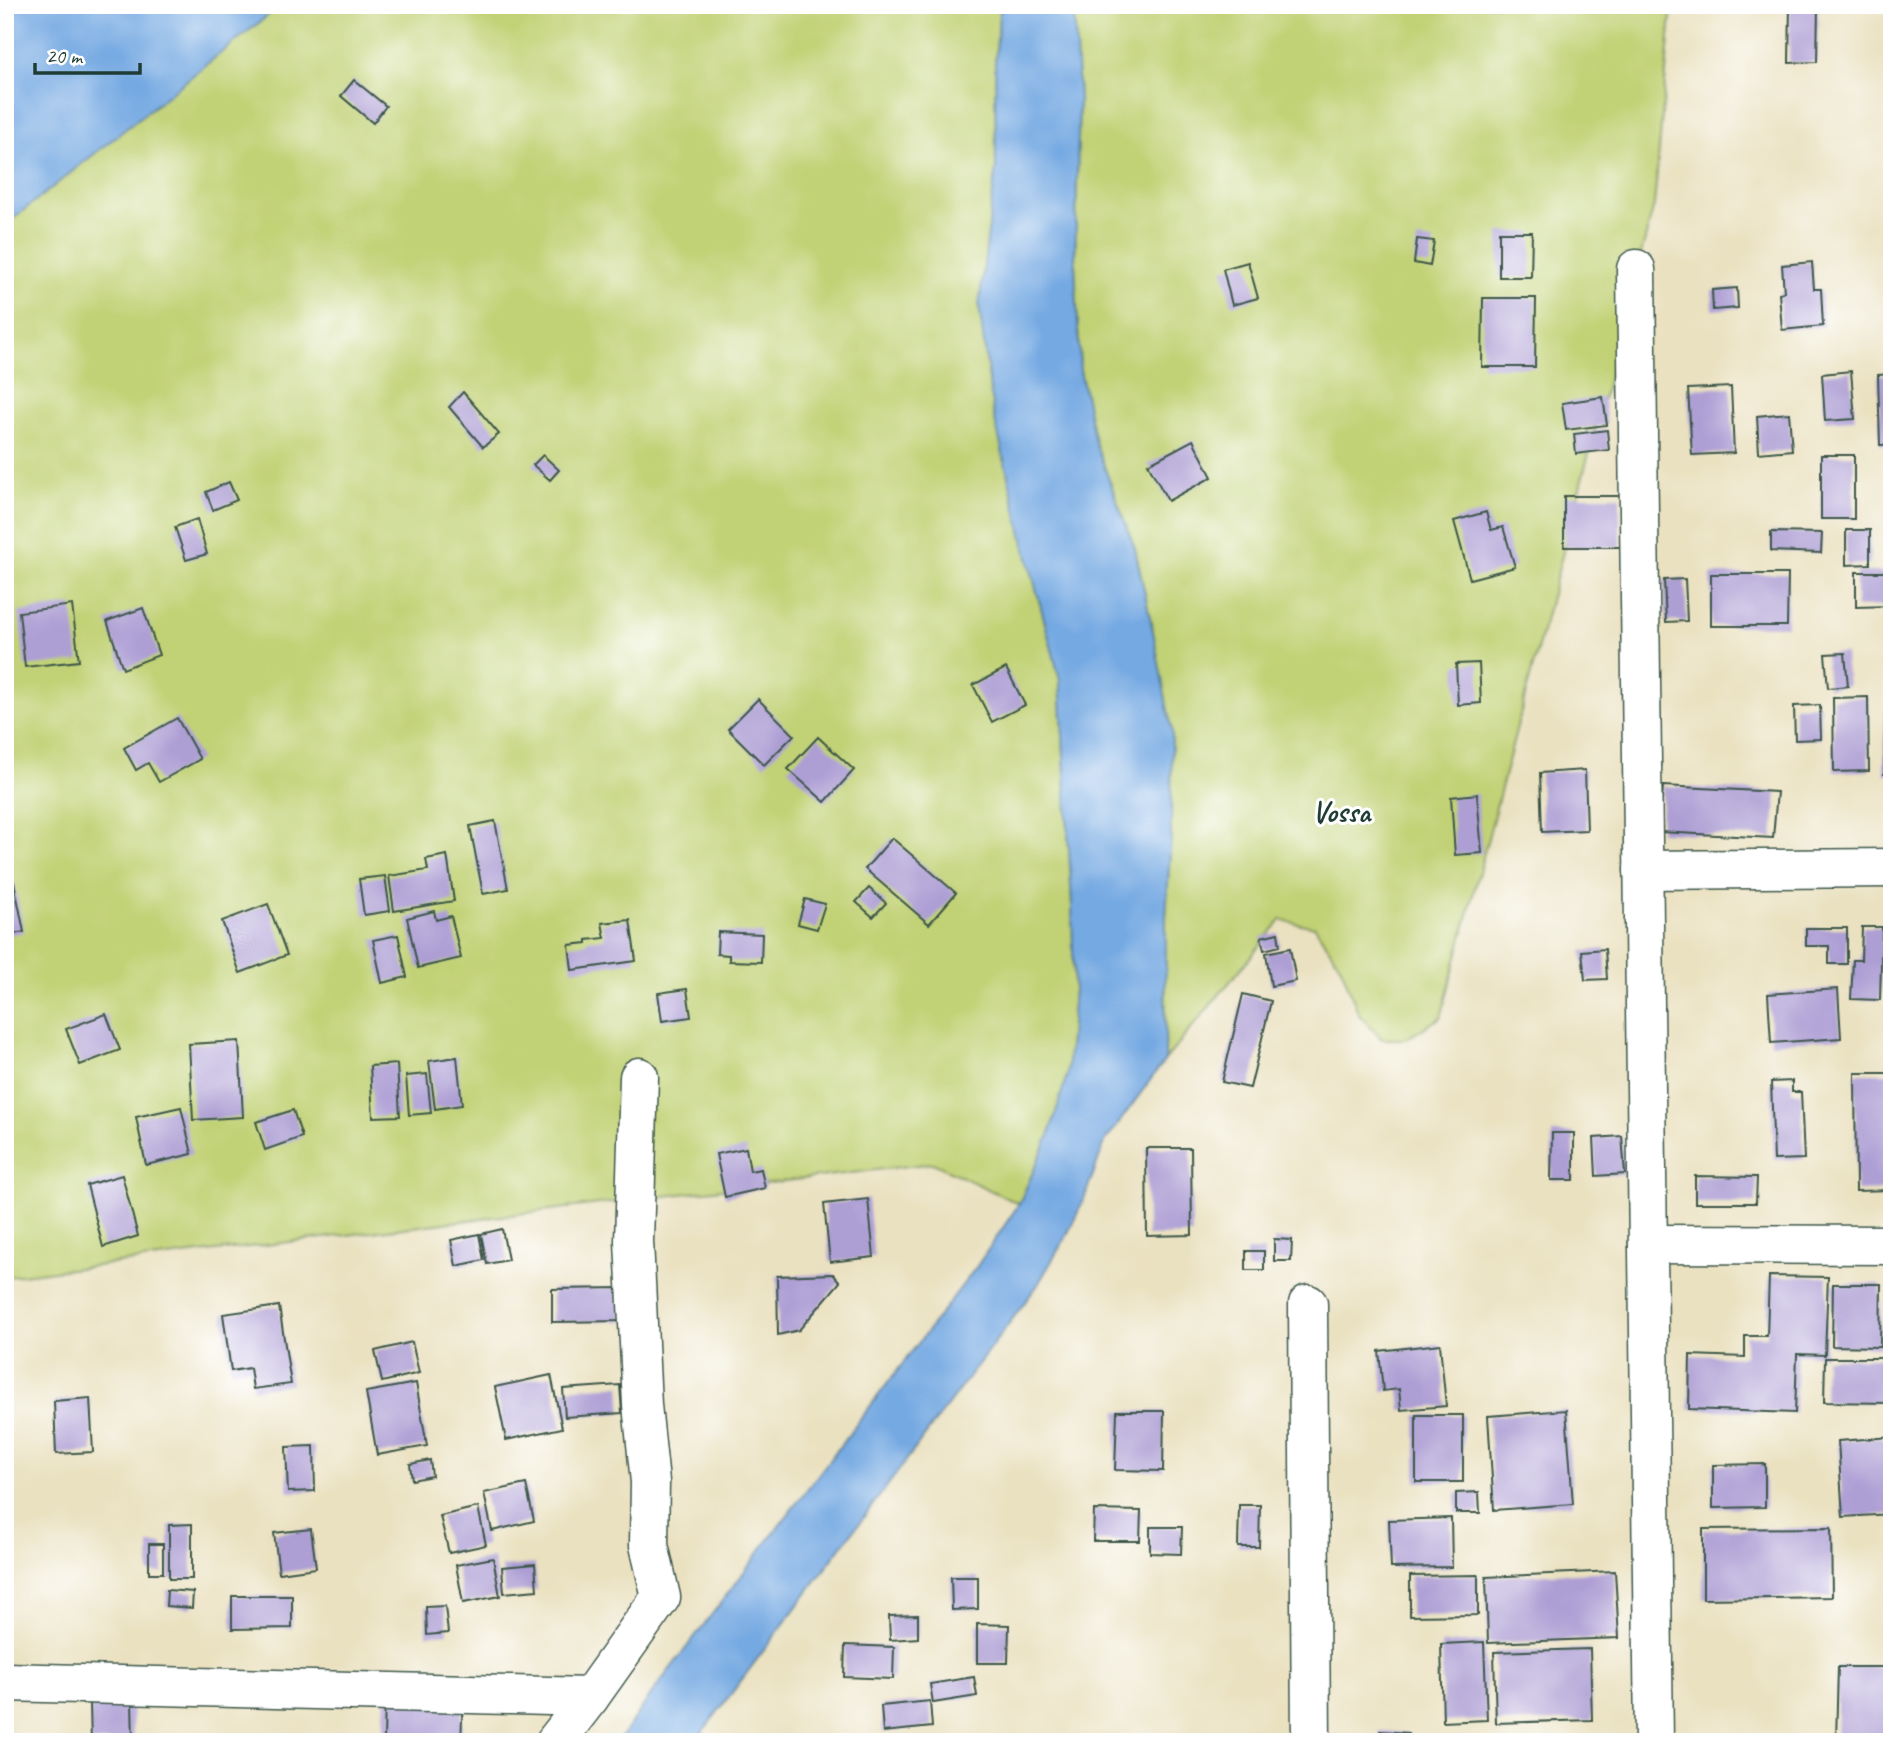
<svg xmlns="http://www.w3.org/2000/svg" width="1897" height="1747" viewBox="0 0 1897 1747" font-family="Caveat,sans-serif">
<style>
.green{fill:#c1d174;stroke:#708754;stroke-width:2}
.water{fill:#74a9e2;stroke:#4a738b;stroke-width:2}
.building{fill:#ad9fd4}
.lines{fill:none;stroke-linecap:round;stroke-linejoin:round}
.minor-casing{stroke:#3d5649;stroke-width:41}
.minor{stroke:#fff;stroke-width:38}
.labels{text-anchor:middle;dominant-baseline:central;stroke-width:6;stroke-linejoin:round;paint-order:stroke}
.neighbourhood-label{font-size:30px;font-weight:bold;fill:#1f3d34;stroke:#fff}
</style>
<rect width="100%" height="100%" fill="#fff"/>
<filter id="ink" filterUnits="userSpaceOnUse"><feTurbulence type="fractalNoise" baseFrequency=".0143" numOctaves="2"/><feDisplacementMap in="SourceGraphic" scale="14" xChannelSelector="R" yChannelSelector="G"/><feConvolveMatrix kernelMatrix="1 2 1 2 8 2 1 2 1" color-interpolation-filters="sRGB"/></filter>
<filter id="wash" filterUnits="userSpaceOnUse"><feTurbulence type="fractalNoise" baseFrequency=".00686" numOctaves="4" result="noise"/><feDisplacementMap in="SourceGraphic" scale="28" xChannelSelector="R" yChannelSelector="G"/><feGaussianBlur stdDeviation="1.57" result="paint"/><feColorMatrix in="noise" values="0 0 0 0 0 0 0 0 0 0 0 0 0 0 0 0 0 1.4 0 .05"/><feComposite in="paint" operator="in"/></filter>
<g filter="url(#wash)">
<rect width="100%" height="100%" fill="#eae1c0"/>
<g class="green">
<polygon points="281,5 1000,5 995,64 996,167 1022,535 1060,680 1072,906 1074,990 1067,1075 1049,1136 1019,1204 933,1163 5,1277 5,225"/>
<polygon points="1073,5 1672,5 1654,205 1441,1017 1406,1039 1382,1039 1359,1015 1341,967 1315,927 1281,920 1165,1060 1166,918 1171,834 1153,631 1135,549 1095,442 1080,370 1075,263 1079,98"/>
</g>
<g class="water">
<polygon points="5,5 281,5 5,225"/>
<polygon points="1000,5 1073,5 1074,11 1079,98 1075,263 1080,370 1095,442 1135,549 1153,631 1172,732 1171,834 1166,918 1165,1060 1105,1142 1084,1199 1067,1235 1037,1286 695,1742 618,1742 658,1685 977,1266 1019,1204 1049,1136 1067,1075 1074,990 1072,906 1060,680 1022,535 993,412 979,306 996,167 995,64"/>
</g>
<g id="blocks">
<g class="building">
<polygon points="1790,5 1818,5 1817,62 1789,63"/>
<polygon points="354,80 386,106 373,123 341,96"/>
<polygon points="1892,146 1892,191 1890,191 1887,147"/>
<polygon points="1499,232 1532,232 1531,277 1499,277"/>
<polygon points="1417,239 1434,241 1430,266 1414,263"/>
<polygon points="1248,262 1258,298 1232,305 1223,269"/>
<polygon points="1812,262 1814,289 1821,289 1823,326 1782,330 1779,293 1784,292 1782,265"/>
<polygon points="1737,288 1738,308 1713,310 1712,290"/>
<polygon points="1483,298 1536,298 1535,367 1482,367"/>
<polygon points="1851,371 1855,419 1825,421 1822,374"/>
<polygon points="1892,374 1892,445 1880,445 1878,375"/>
<polygon points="1731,387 1734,453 1692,455 1688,389"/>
<polygon points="463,392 499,434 483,447 449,407"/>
<polygon points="1603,397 1607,425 1566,430 1562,403"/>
<polygon points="1789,413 1792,450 1759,453 1757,416"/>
<polygon points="1607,430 1609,450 1576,454 1574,434"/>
<polygon points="1193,440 1212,477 1168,501 1148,464"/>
<polygon points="543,455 559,470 550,480 533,465"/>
<rect x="1821" y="455" width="33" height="64"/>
<polygon points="229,482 237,500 213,510 206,492"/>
<rect x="1564" y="496" width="56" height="51"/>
<polygon points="1486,512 1491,530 1503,527 1515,567 1470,579 1454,521"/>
<polygon points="197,519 207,554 186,560 175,527"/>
<polygon points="1846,530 1870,530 1870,564 1846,565"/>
<polygon points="1771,532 1822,533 1821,553 1771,551"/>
<polygon points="1856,572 1890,572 1890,606 1856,607"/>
<polygon points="1711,574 1788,574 1787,626 1711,626"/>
<polygon points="1685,579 1687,621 1666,622 1664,580"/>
<polygon points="72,605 79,661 25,667 19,612"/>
<polygon points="143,608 159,655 123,669 107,621"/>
<polygon points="1845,653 1848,686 1828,688 1825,654"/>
<polygon points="1479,663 1481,703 1458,705 1456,664"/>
<polygon points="1006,668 1025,705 992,722 973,685"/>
<polygon points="1868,697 1869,771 1834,772 1833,698"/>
<polygon points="758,699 794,735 764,765 728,729"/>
<polygon points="1820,705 1821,739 1795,740 1794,706"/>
<polygon points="1885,710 1892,710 1892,774 1884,774"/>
<polygon points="177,718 200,759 159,782 148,763 136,770 124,748"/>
<polygon points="818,737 854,770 825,802 788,769"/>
<polygon points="1585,770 1587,830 1542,832 1540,773"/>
<polygon points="1663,786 1777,792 1773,838 1660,832"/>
<polygon points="1477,794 1482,853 1455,855 1451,797"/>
<polygon points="495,821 508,889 483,894 470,826"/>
<polygon points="892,838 956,893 929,924 865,869"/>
<polygon points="447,855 454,901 394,911 389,876 428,870 426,859"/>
<polygon points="385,876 390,911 364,915 359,879"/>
<polygon points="14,882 24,932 5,936 5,884"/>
<polygon points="869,888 886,903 873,917 856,902"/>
<polygon points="805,899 825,904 817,929 798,924"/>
<polygon points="268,904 287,955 240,973 222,921"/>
<polygon points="434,911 436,920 451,916 461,958 418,968 407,918"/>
<polygon points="630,920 636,961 572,970 569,945 587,943 587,940 605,938 602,923"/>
<polygon points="1862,927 1882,927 1880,1000 1851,999 1853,960 1861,960"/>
<polygon points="1806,928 1847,928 1847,964 1829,964 1829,946 1806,946"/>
<polygon points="718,932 762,934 761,962 729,961 729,955 717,954"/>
<polygon points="1278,933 1280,946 1264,950 1261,937"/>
<polygon points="398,935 407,977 382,983 373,940"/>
<polygon points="1290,948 1296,981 1271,986 1266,953"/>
<polygon points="1605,949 1607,979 1585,980 1582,951"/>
<polygon points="687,989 691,1017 662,1021 658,993"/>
<polygon points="1838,989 1841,1038 1771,1043 1768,994"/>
<polygon points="1243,994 1271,1001 1250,1088 1222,1082"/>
<polygon points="106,1014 120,1050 80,1065 66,1029"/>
<polygon points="239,1041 243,1117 193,1120 189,1044"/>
<polygon points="457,1057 462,1105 435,1109 429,1061"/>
<polygon points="397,1064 400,1116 373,1117 370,1066"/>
<polygon points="1855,1073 1892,1073 1892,1190 1856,1191"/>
<polygon points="427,1074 431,1113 409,1115 406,1076"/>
<polygon points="1792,1081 1792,1092 1801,1092 1804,1159 1774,1160 1771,1082"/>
<polygon points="181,1107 192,1154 146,1165 136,1117"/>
<polygon points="293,1110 302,1137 265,1150 256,1122"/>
<polygon points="1552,1133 1574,1133 1574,1180 1551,1180"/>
<polygon points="1622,1136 1625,1174 1596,1176 1594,1138"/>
<polygon points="746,1148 750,1171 761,1169 765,1188 725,1197 716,1154"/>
<polygon points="1146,1148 1191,1148 1192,1235 1147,1236"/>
<polygon points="122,1175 138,1236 103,1247 87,1185"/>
<polygon points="1695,1176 1757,1177 1756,1203 1695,1203"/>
<polygon points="868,1199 874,1257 830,1262 824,1204"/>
<polygon points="502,1229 508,1260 487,1264 481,1234"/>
<polygon points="479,1234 484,1260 456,1266 451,1240"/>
<polygon points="1274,1239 1292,1240 1291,1261 1274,1261"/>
<rect x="1246" y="1251" width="18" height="19"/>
<polygon points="833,1274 840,1282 799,1330 778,1335 777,1276"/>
<polygon points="1769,1276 1828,1277 1825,1355 1797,1354 1795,1413 1689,1409 1690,1355 1745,1357 1745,1336 1767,1336"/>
<polygon points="1833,1284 1881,1284 1880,1347 1832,1346"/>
<polygon points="622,1288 622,1321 552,1322 552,1289"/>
<polygon points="279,1306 291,1384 253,1389 250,1368 231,1371 223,1314"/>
<polygon points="412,1342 419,1373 382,1382 375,1351"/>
<polygon points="1440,1344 1446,1406 1401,1410 1399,1389 1383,1391 1379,1351"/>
<polygon points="1825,1358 1892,1358 1891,1403 1824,1402"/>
<polygon points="551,1375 562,1428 506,1440 495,1387"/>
<polygon points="416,1383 427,1446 377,1455 366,1392"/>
<polygon points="620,1385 622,1413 565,1417 563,1389"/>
<polygon points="90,1398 93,1452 56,1454 54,1401"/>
<polygon points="1566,1410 1573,1504 1494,1510 1488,1416"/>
<polygon points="1117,1411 1164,1411 1163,1471 1115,1470"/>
<rect x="1416" y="1415" width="47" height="67"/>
<polygon points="1892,1437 1892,1514 1843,1517 1838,1441"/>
<polygon points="314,1446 315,1491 288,1492 286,1447"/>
<polygon points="430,1460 432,1476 412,1480 410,1464"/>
<polygon points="1765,1464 1765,1507 1713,1508 1713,1465"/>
<polygon points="526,1484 534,1521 492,1531 484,1493"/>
<polygon points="1479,1492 1480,1513 1456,1513 1456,1493"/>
<polygon points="1239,1505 1260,1505 1259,1547 1238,1547"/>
<polygon points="478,1507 486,1545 449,1553 440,1516"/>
<polygon points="1094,1510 1141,1511 1140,1541 1093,1541"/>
<polygon points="1451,1518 1452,1567 1391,1568 1389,1520"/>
<polygon points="192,1524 192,1579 169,1579 169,1525"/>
<polygon points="1150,1527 1182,1527 1181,1554 1150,1553"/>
<polygon points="1831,1528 1832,1597 1703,1599 1703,1529"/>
<polygon points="311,1529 316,1568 279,1573 274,1533"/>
<rect x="149" y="1544" width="14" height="29"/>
<polygon points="493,1558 500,1596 463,1603 456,1565"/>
<polygon points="535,1564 537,1590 504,1593 502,1567"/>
<polygon points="1615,1571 1619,1638 1488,1643 1486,1577"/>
<polygon points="1478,1575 1478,1615 1410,1616 1410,1576"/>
<polygon points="951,1577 978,1577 978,1609 952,1610"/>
<polygon points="167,1590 193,1592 192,1608 166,1606"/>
<polygon points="232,1596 292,1596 292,1628 232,1629"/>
<polygon points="445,1606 448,1633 427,1635 426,1607"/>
<polygon points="918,1615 918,1638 890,1640 889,1616"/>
<polygon points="977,1624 1009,1625 1008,1663 977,1663"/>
<polygon points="1484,1642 1487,1720 1443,1722 1441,1644"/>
<polygon points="845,1645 894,1647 893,1679 844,1677"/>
<polygon points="1590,1649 1592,1720 1496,1723 1494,1652"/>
<polygon points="1838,1667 1892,1667 1891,1742 1836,1741"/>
<polygon points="974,1677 977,1696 933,1703 930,1684"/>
<polygon points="385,1693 463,1695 461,1742 384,1742"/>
<polygon points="132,1700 133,1742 91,1742 90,1702"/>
<polygon points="930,1701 932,1727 883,1732 881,1706"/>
<polygon points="1380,1731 1408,1733 1408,1742 1379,1742"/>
</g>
</g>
</g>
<g filter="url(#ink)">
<use href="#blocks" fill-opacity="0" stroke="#3d5649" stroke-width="2"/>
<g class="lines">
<g class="minor-casing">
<g id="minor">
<polyline points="1636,269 1654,1742"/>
<polyline points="1643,870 1892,868"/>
<polyline points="1648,1244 1892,1245"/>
<polyline points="1308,1304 1311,1742"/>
<polyline points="5,1682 590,1697"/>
<polyline points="555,1742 590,1697 661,1597 649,1545 650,1482 642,1405 634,1241 639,1077"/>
</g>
</g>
<use href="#minor" class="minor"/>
</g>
</g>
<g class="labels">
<g class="neighbourhood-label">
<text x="1341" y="812">Vossa</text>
</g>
</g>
<rect width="1897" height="1747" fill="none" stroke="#fff" stroke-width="28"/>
<path d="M35 63v10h105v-10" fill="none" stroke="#1f3d34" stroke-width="3.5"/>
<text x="46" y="63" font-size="21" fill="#1f3d34" stroke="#ffffff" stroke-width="5" paint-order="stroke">20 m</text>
</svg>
